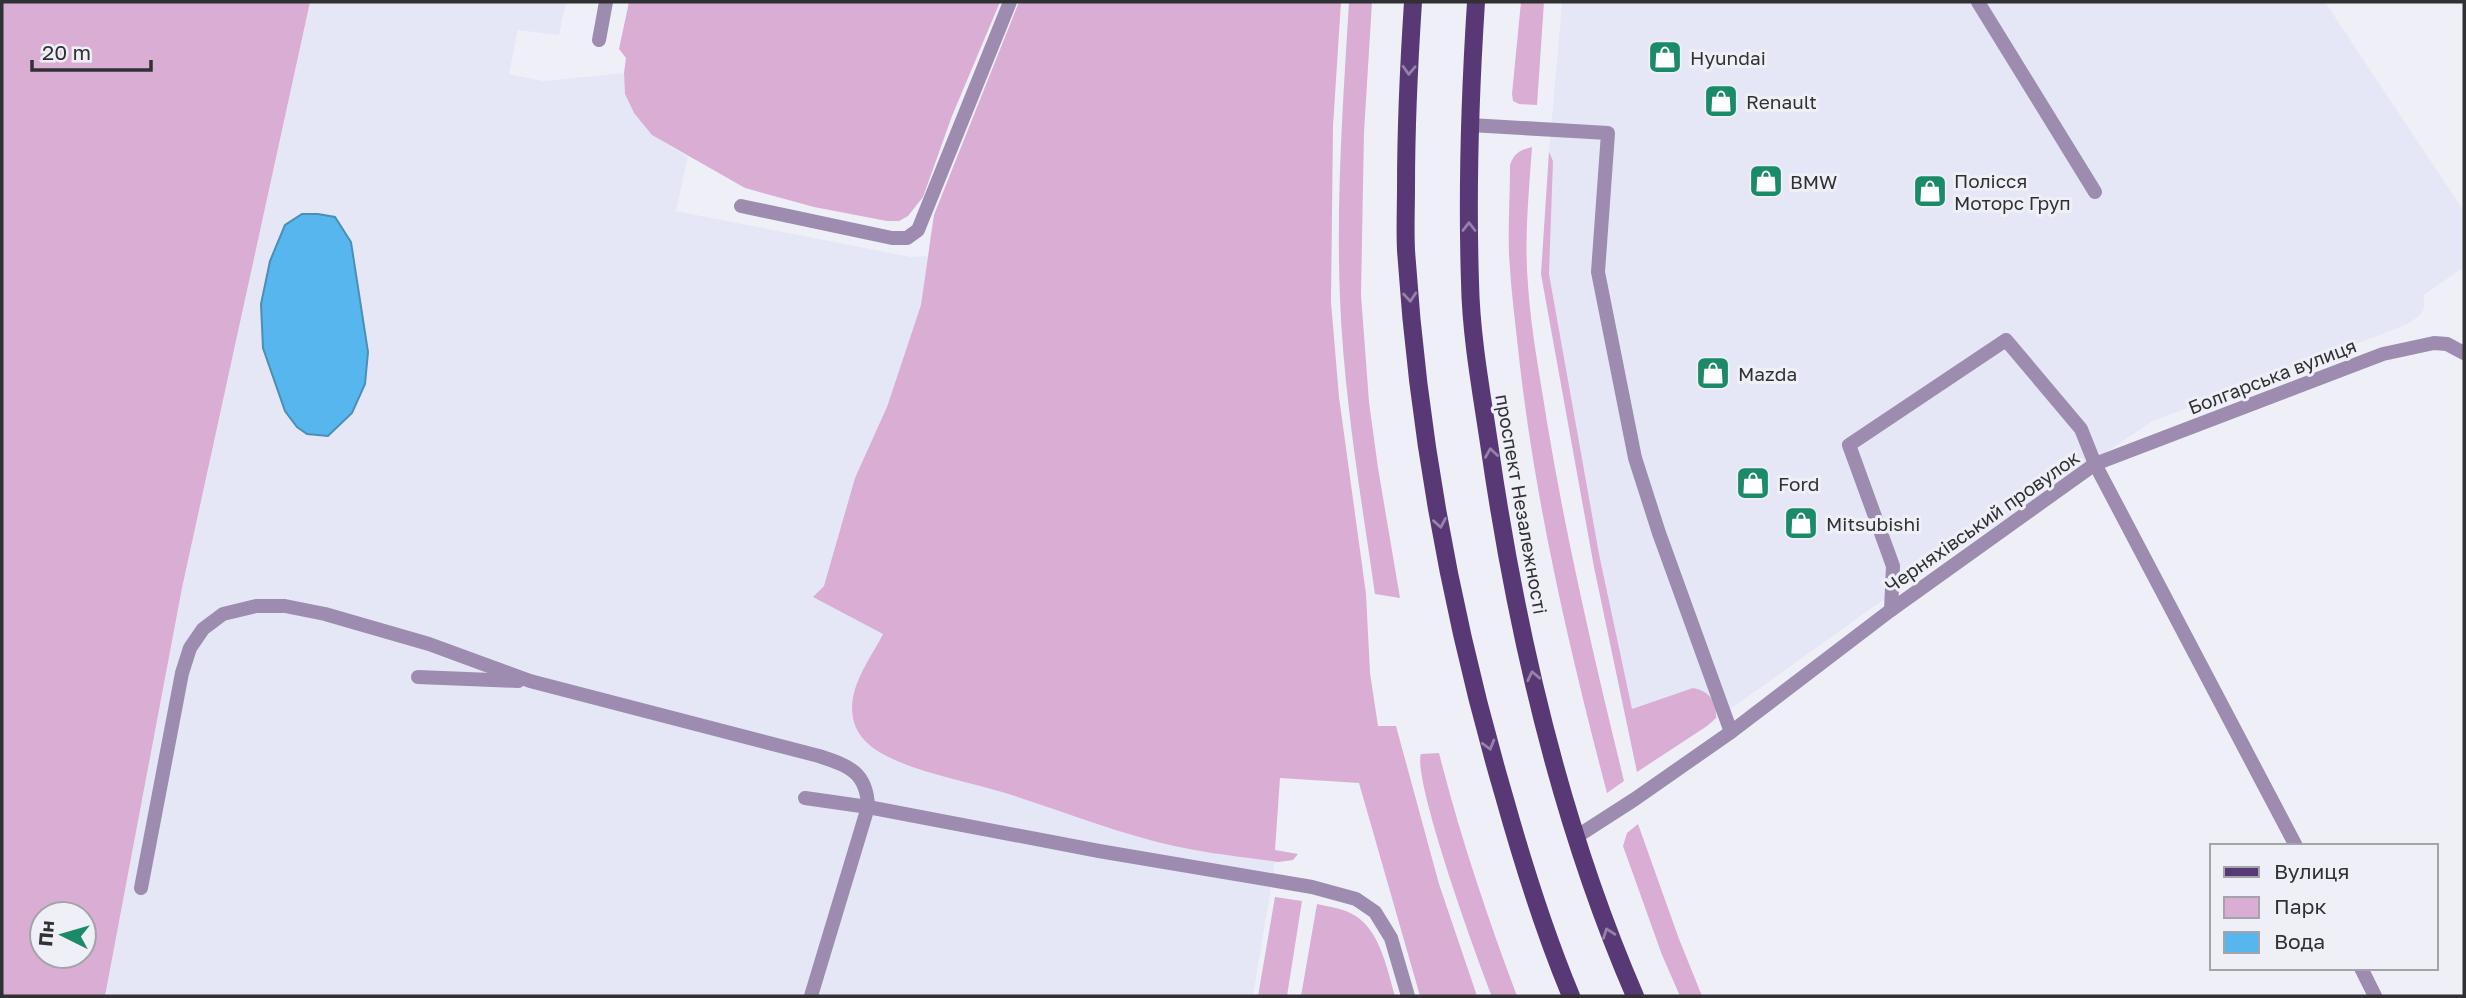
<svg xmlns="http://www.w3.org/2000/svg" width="2466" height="998" viewBox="0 0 2466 998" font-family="'Golos Text',sans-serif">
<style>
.built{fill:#e6e7f6}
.green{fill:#daadd4;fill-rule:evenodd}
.water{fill:#57b6ee;stroke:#4c8eb6;stroke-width:2}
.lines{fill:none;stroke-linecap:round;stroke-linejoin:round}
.service{stroke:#9d8caf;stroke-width:14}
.minor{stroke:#9d8caf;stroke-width:14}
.primary{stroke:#593975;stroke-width:18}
.oneway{stroke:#9582a9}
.labels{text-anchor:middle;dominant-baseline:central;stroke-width:6;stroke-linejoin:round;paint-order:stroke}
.poi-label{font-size:19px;fill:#313134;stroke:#eff0f7;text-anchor:start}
.street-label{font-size:19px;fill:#313134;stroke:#eff0f7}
</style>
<rect width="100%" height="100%" fill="#eff0f7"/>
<g class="built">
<polygon points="310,2 566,2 559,35 518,30 509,74 543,81 624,73 625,94 652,135 688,157 676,211 911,257 929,256 930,237 934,215 1019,2 1275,850 1298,854 1293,860 1275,863 1253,996 105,996 182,588"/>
<polygon points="1562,2 2325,2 2464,211 2464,267 2424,295 2424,308 2419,316 2408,324 2153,421 1876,605 1707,726 1637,772 1594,567 1541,274 1549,152"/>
</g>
<g class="green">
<path d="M2 2H310L182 588 105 996H2ZM84 914V956H42V914Z"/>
<polygon points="629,2 1000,2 952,116 923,197 908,216 899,221 887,221 814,207 745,188 652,135 634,113 625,94 624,73 626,58 619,49"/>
<path d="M1019 2H1341L1333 126 1331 302 1339 397 1366 594 1370 673 1378 726H1396L1439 884 1477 996H1420L1359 783 1280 778 1275 850 1298 854 1293 860 1278 862C1245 857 1211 854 1179 847 1118 834 1061 810 1002 792 965 781 914 772 881 753 870 747 857 735 854 722 845 690 870 660 883 634L813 597 824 586 855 478 887 407 921 305 934 215Z"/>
<path d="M1349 2H1372L1364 132 1361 295 1369 402 1378 468 1400 598 1375 594C1361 497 1344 398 1340 299 1336 200 1343 101 1349 2Z"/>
<polygon points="1521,2 1544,2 1537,105 1519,104 1513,101 1512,94"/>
<path d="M1532 147C1529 192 1524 239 1528 285 1531 331 1540 377 1547 422 1567 543 1595 662 1624 781L1607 793C1570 652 1537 511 1520 366 1516 329 1511 292 1509 255 1508 225 1510 195 1510 165 1514 153 1520 150 1532 147Z"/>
<path d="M1549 152 1553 161 1549 274 1599 554 1632 709 1693 688C1709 691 1717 701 1716 718L1707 726 1637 772 1594 567 1541 274Z"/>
<path d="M1439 753C1460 836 1487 916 1517 996H1492C1478 962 1412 779 1421 754Z"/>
<polygon points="1638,824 1679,939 1702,996 1680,996 1662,955 1623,846 1627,833"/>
<polygon points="1275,897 1302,901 1287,996 1258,996"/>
<path d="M1317 904C1329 907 1343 908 1354 915 1380 930 1387 969 1395 996H1301Z"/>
</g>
<polygon class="water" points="302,214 318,214 335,217 351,242 368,352 365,384 352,413 328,436 307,434 297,427 285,411 263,348 261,304 270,261 285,225"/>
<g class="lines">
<g class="service">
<polyline points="1978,2 2095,192"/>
<polyline points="599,40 606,2"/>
<polyline points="1470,125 1608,133 1598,272 1635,458 1659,533 1731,732"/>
<polyline points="741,206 892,238 907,238 918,230 1010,2"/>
<polyline points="1891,610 1893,566 1849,445 2006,340 2081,429 2095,464"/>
<polyline points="418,677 518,681"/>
<polyline points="805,798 868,807 1099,851 1312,887 1356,899 1375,912 1391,938 1408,996"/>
<path d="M141 888 182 673 190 648 203 629 223 614 256 606H285L325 614 429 644 530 681 819 756C849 766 867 772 868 807L811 996"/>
</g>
<g class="minor">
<polyline points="2095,464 2296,846"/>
<polyline points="1576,837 1635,799 1731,732 1891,610 2095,464 2383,354 2434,343 2447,344 2464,353"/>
<polyline points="2361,968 2375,996"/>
</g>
<g class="primary">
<path d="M1413 2C1409 63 1406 125 1406 187 1406 208 1405 229 1406 250 1418 435 1452 618 1504 796 1523 864 1544 931 1571 996"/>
<path d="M1476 2C1470 95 1467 189 1470 282 1471 338 1482 395 1490 450 1517 636 1560 823 1635 996"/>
</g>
</g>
<defs><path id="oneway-chevron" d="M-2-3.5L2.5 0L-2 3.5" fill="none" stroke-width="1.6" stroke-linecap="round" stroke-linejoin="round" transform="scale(1.75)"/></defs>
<g class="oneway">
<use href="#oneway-chevron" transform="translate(1409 70) rotate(92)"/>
<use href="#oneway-chevron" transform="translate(1469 227) rotate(-90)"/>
<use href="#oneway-chevron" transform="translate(1410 297) rotate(85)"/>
<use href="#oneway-chevron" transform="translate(1491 453) rotate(-98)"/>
<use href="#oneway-chevron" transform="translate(1440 523) rotate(80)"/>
<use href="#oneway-chevron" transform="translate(1533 676) rotate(-102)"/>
<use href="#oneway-chevron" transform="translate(1489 745) rotate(74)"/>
<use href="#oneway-chevron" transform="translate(1608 933) rotate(-110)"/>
</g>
<defs>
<g id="shop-square" transform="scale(1.75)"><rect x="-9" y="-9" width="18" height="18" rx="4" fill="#1b8a69" stroke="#eff0f7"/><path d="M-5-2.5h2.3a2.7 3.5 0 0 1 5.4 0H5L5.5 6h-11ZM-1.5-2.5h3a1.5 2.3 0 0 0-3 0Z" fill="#fff"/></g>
</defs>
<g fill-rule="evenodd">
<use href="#shop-square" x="1665" y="57"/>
<use href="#shop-square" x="1721" y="101"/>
<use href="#shop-square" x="1766" y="181"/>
<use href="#shop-square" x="1930" y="191"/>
<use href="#shop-square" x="1713" y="373"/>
<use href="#shop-square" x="1753" y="483"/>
<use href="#shop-square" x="1801" y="523"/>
</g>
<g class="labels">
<g class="poi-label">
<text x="1690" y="57">Hyundai</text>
<text x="1746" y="101">Renault</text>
<text x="1954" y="180">Полісся<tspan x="1954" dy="22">Моторс Груп</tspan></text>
<text x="1790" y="181">BMW</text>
<text x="1738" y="373">Mazda</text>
<text x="1778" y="483">Ford</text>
<text x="1826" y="523">Mitsubishi</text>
</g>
<g class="street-label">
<text transform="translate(2272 376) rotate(-21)">Болгарська вулиця</text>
<text transform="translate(1522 504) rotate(80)">проспект Незалежності</text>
<text transform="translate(1982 521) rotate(-35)">Черняхівський провулок</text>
</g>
</g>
<rect width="2466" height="998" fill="none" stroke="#313134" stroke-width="7"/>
<rect x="2210" y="844" width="228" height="126" fill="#eff0f7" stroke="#a3a4a9" stroke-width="2"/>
<rect x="2224" y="867" width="35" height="10" fill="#593975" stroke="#a3a4a9" stroke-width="2"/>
<text x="2274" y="879" font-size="21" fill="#313134">Вулиця</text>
<rect x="2224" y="897" width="35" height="21" fill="#daadd4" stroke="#a3a4a9" stroke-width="2"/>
<text x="2274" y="914" font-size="21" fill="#313134">Парк</text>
<rect x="2224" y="932" width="35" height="21" fill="#57b6ee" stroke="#a3a4a9" stroke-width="2"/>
<text x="2274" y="949" font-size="21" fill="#313134">Вода</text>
<g transform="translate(63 935) rotate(275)"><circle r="33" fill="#eff0f7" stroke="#a3a4a9" stroke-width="2"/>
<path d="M0-5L12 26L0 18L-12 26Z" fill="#1b8a69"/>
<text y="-10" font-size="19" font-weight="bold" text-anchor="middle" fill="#313134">Пн</text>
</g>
<path d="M32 60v10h119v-10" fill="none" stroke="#313134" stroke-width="3.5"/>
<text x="42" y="60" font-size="21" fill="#313134" stroke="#eff0f7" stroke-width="5" paint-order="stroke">20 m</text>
</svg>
